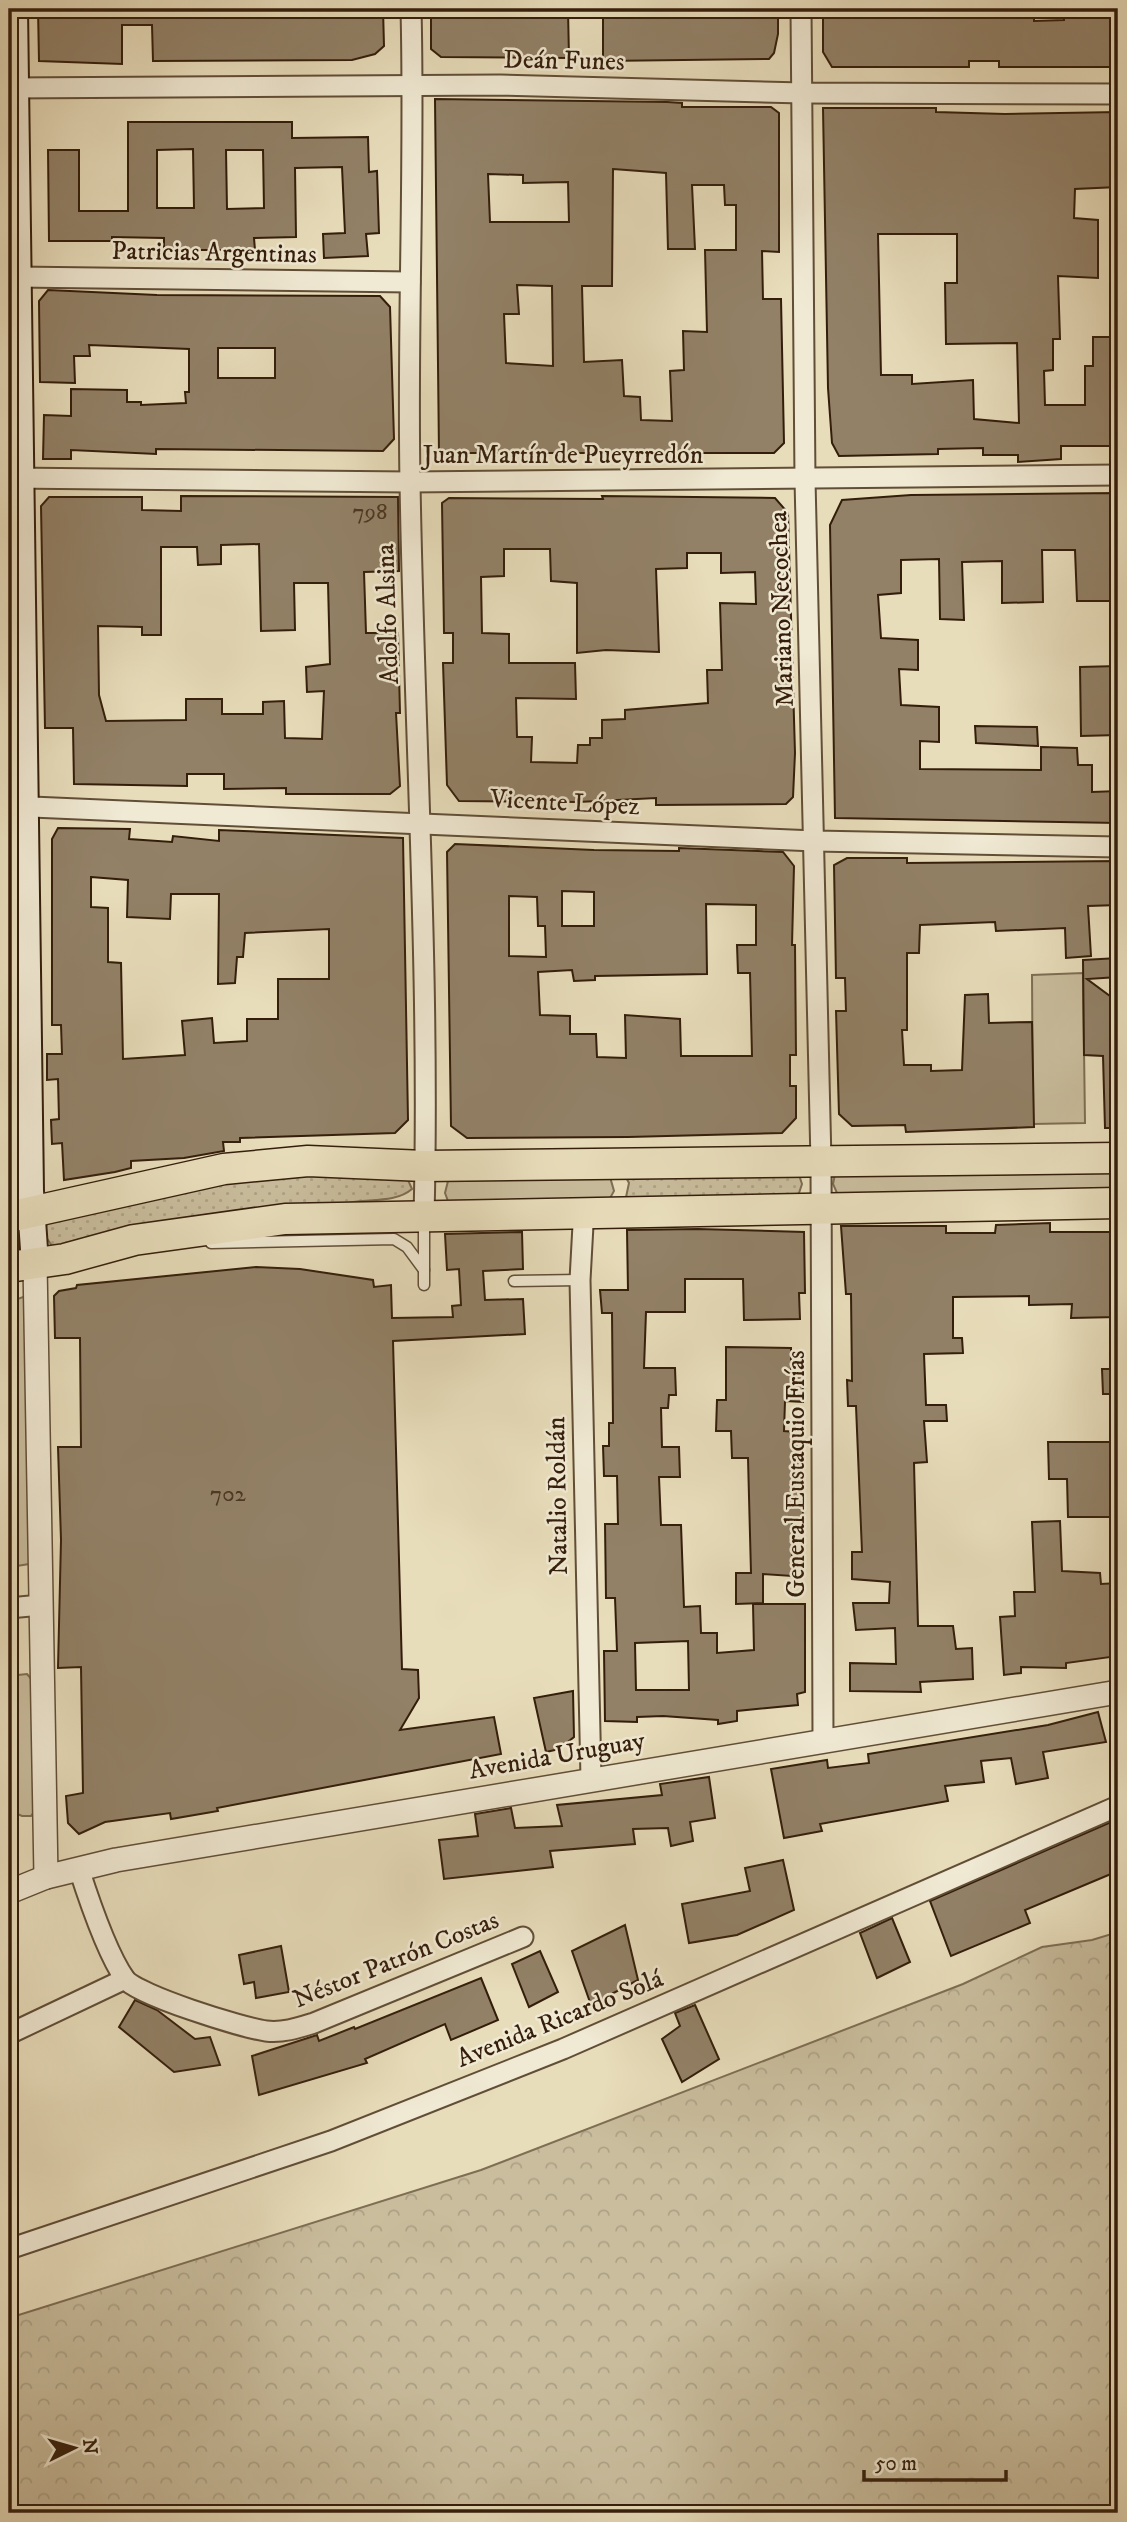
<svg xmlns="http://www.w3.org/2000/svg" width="1127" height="2522" viewBox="0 0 1127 2522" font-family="'IM FELL DW Pica',serif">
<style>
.grass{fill:url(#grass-dots);stroke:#7e6e54;stroke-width:2}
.forest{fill:url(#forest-crowns);stroke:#7e6e54;stroke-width:2}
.green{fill:#c9bd9d;stroke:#7e6e54;stroke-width:2}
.building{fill:#928167;stroke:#341e0b;stroke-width:2;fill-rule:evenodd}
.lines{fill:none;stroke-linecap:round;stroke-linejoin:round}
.service-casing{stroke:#614e37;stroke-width:13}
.minor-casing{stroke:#614e37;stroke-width:23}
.tertiary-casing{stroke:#614e37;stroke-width:26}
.secondary-casing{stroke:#341e0b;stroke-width:30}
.primary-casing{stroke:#341e0b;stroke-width:33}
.service{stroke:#f0e9d3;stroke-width:10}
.minor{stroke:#f0e9d3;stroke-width:19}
.tertiary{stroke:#f0e9d3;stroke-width:23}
.secondary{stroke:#f0e9d3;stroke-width:26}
.primary{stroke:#e8ddbb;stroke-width:30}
.labels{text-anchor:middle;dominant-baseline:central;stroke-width:5;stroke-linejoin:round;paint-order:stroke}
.number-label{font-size:23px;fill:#4c3722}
.street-label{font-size:26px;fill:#341e0b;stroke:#f0e9d3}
</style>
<defs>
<pattern id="grass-dots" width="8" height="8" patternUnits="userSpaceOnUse" patternTransform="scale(1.75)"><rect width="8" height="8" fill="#c9bd9d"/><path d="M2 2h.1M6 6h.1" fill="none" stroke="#ada286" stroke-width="1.8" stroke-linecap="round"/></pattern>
<pattern id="forest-crowns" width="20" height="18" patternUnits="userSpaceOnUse" patternTransform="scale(1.75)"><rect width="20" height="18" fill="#c9bd9d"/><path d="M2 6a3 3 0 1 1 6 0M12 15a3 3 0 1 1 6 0" fill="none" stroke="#ada286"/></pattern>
</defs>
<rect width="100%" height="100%" fill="#e8ddbb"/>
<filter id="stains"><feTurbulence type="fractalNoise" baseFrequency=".00286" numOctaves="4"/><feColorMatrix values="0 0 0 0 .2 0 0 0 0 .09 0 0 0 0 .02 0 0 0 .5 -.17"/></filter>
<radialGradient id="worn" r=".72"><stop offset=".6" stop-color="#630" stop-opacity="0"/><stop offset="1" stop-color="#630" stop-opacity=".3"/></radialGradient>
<g class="grass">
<polygon points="9,824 16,824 22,1186 9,1186"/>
<polygon points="623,1172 799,1175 802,1184 799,1193 790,1199 625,1202 629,1183"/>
<path d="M317 1175 408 1180 412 1189C392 1206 360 1196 337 1206L64 1246H52L44 1234 47 1223 232 1182Z"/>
</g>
<polygon class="forest" points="1118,1932 1118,2513 9,2513 9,2318 481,2170 963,1984 1042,1947 1092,1940"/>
<g class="green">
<polygon points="1083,973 1085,1123 1033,1124 1032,975"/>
<polygon points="1118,1163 1118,1194 846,1199 837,1193 833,1184 835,1174"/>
<polygon points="449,1177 610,1177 614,1191 609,1200 448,1201 445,1193"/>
<polygon points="23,1297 31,1302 34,1557 29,1564 17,1566 9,1560 9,1302"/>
<polygon points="27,1674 33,1681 36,1809 31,1816 22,1816 13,1812 11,1683 18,1675"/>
</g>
<g class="building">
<polygon points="38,9 383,9 384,46 375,54 352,60 153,61 152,25 122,25 122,64 39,61"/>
<polygon points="431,9 568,9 569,58 441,57 431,49"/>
<polygon points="603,9 690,12 715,12 715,9 778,9 778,34 774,53 769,59 603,61"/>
<polygon points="823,9 1034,9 1034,21 1064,20 1063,9 1118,9 1118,67 999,67 999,61 969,61 969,67 832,67 823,52"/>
<path d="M435 99 667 102 682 103V107H771L779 113V252L762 251 763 299H781L784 443 774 453H439ZM613 169 666 173 668 249H695L692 185H724L725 205H736V250H705L707 332 683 331 684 370 670 371 672 421 641 420 640 397 624 396 622 360 584 362 582 286H612ZM488 174 523 175V183L568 182 569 222H490ZM517 285 552 286 553 366 506 363 504 314H519Z"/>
<path d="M823 108H936V112L1005 114 1118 112V187L1075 189 1074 218 1098 220V278L1058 276 1060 339H1053V370L1044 371 1045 405H1085V366H1093V337H1118V446H1061V459L1018 462V455H983V448L938 449V454L839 456 832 443 828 388ZM878 234H957V283H945L946 344 1017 343 1019 423 974 419 973 380 912 384V375H881Z"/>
<path d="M128 122H292V138L368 137 369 172 377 171 379 233 366 234 368 256 324 258 323 234 345 233 342 167 295 168 296 237 254 238 255 250H164V238L112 237V241H49L48 150H79V211H128ZM193 149 194 208H157V150ZM226 150H263L264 208 227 209Z"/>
<path d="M48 290 157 295 380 296 390 307 394 439 383 451 156 449V454L71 450V459H43L44 415 71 416V389L127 390V402H141V405L186 403 185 392H189V349L89 345 90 356H74L75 383 40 382 39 301ZM218 348H275V378H218Z"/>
<polygon points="1118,493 1118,572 1111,572 1112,601 1077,601 1075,550 1042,550 1043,602 1002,603 1002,561 962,562 964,620 940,619 939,559 901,560 901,593 878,595 881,638 918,640 918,670 899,669 901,705 939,707 939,742 920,741 920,769 1041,770 1041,747 1077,748 1078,765 1092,765 1092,792 1118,791 1118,823 835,818 830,525 842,500 911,495"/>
<path d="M181 496 398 497 399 571 364 572 366 633H398L400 713H396L400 786 390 794H286V788L224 789V774H187V786L74 784 73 728H45L41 506 49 497H142V510L181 511ZM259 544 261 631 295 630 294 583H328L330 664 306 667 307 692 324 691 322 739 285 738 284 701 263 702V714H222V699H186V720L106 721 99 695 98 626 142 627V635H161V547H197L198 565 221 564V545Z"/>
<path d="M602 496 775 498 788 513 795 753 793 797 786 804 656 805V798L578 802 459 801 447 785 443 663H453V633H444L442 503 449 498 603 499ZM504 549H550L551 581 577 583V653L606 650 659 652 656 569 687 568V553H721V573L755 572 756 604 720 603 722 670H707L708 703 625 710V719L602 720V738H590V745H578L577 763 531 762 532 737H517L516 698 576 699 575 663H509V634L482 633 481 577 504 576Z"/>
<polygon points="1118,666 1118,735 1081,736 1080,667"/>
<polygon points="975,726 1037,727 1038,746 976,743"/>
<path d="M58 828 130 829 129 839 172 842 173 836 219 841V830L403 838 408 1120 395 1133 240 1138V1142H223L224 1151 184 1158 131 1161V1168L115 1172 64 1180 62 1143 52 1144 51 1120 59 1119 58 1079 47 1080V1054H62L61 1025H52V839ZM91 877 128 880 127 917 170 919 171 894H219L218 984 235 983 237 957H243L245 933 329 929V979H278V1019H247V1041L214 1043 212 1018 182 1021 185 1055 123 1059 121 963 108 962V908L91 907Z"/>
<path d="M455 844 594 850 679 851V848L783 852 794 866 792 945H795L796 1055H790V1086H796V1118L782 1133 628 1137 467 1138 451 1126 447 852ZM562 891 594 892V926H562ZM509 896 537 897 538 926H545L546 957 509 956ZM706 904 756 905V945H737L738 973H750L752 1056H681L680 1019 625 1015 626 1058 597 1057 596 1034H570V1016L540 1015 538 972 572 970 574 981 595 980V976L707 974Z"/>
<polygon points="847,858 907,858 907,863 1118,861 1118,905 1088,906 1091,956 1066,958 1065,928 996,931 995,922 920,925 919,953 907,953 907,1030 902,1030 904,1065 931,1065 931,1071 962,1070 965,995 988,994 989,1023 1032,1022 1034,1127 906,1132 905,1125 852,1126 839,1114 836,1011 846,1011 845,978 836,978 834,865"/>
<polygon points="1118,958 1118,977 1087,979 1118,1002 1118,1128 1105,1128 1103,1056 1084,1055 1083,960"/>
<polygon points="1050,1223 1050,1232 1118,1232 1118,1317 1071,1318 1072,1304 1029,1305 1029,1296 953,1297 953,1338 962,1338 963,1353 924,1354 926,1405 946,1405 947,1421 924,1421 927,1462 914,1463 918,1626 953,1626 956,1649 972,1648 973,1679 920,1682 921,1692 850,1691 850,1663 896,1664 895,1628 856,1630 853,1603 889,1603 890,1582 852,1579 852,1552 862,1552 856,1406 848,1406 847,1380 852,1381 851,1294 846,1294 841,1226 946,1226 946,1233 995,1233 996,1225"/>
<path d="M698 1229 804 1232 805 1293H799L800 1319 744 1320 743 1279H685V1312H646L644 1368H675L676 1395H669L668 1408H661L662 1447H679L680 1477H659L661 1525H681L684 1607 700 1606 701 1633H717V1653L754 1650 753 1604H805V1692L797 1694 798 1705 737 1711V1721L718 1724V1720L663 1716 637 1717V1722L605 1721 604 1651H617L615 1598H606L605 1524H618L617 1476H604L603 1446H609V1423H613L612 1313H602L600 1290H628L627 1230ZM688 1641 689 1690H636L635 1643Z"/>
<polygon points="522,1232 523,1269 483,1271 485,1300 523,1299 525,1334 393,1341 402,1669 418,1670 419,1698 400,1730 494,1717 501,1754 217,1808 218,1811 171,1819 170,1813 105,1822 79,1834 68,1823 66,1796 83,1793 81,1667 58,1668 61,1540 58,1447 81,1447 80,1338 55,1338 54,1296 59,1291 76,1288 77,1285 256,1267 300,1269 373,1280 374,1287 391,1285 392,1318 453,1317 452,1306 461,1305 459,1269 447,1270 445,1234"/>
<polygon points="726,1347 791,1348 791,1375 803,1375 803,1402 785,1401 784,1431 796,1432 797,1458 802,1458 803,1518 792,1518 792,1576 763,1574 763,1603 736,1604 736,1573 751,1573 748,1458 732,1458 731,1431 716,1431 717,1400 726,1400"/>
<polygon points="1102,1369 1118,1369 1118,1394 1103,1394"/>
<polygon points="1048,1442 1118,1442 1118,1517 1068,1517 1067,1479 1049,1479"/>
<polygon points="1060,1521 1062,1571 1100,1573 1101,1584 1118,1583 1118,1656 1066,1663 1066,1668 1021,1667 1021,1673 1004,1675 1000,1617 1015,1616 1014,1592 1035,1592 1032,1522"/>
<polygon points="573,1691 574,1737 559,1749 546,1752 534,1698"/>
<polygon points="1098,1712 1106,1742 1043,1752 1048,1778 1016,1784 1011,1758 981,1761 984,1782 945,1786 948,1801 820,1824 822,1831 784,1838 771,1769 827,1760 828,1768 869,1763 868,1754 1048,1725"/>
<polygon points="709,1777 715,1818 690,1822 693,1841 671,1846 668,1828 633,1829 635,1844 550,1851 553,1867 444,1879 439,1840 478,1836 475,1814 511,1808 515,1828 562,1826 557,1805 662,1795 660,1784"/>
<polygon points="1118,1819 1118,1871 1025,1910 1030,1923 951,1956 930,1901"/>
<polygon points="783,1860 794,1910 737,1935 689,1943 682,1904 750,1891 745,1868"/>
<polygon points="892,1918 910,1962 877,1978 860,1933"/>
<polygon points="625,1925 638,1980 591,2005 572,1951"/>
<polygon points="281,1946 289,1992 256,1998 254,1982 244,1984 239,1955"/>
<polygon points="540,1951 558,1992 529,2007 512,1964"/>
<polygon points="481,1978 498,2020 451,2040 445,2024 365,2059 367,2063 259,2095 252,2056 317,2035 319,2041 354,2027 355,2029"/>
<polygon points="135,2000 157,2010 195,2039 210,2037 220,2065 174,2072 119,2027"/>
<polygon points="695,2005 719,2059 682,2082 662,2039 680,2026 675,2013"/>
</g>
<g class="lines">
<g class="service-casing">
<g id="service">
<polyline points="424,1221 424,1285"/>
<polyline points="211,1243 394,1239 407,1247 424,1270"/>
<polyline points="514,1281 580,1280"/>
</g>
</g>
<g class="minor-casing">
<g id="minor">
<path d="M411 9C415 167 407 324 410 482 414 727 430 972 424 1217"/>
<polyline points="801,9 805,480 821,1162 823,1741"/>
<polyline points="9,88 500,85 803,93 1118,94"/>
<polyline points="17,277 410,282"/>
<polyline points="10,478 410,482 1118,475"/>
<polyline points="9,806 815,841 1118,847"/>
<polyline points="588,1214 583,1225 580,1280 591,1779"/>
<polyline points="9,1608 41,1605"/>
<path d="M79 1869C88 1897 108 1955 125 1979 137 1995 243 2028 266 2031 283 2033 298 2028 314 2023L523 1937"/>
<polyline points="9,2034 125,1979"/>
<polyline points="9,2249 331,2141 563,2049 1118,1806"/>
</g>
</g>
<g class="tertiary-casing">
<g id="tertiary">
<polyline points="35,1264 46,1877"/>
<polyline points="9,1892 46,1877 116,1860 1118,1692"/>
</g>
</g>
<g class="secondary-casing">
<polyline id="secondary" points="14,9 30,1191 35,1264"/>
</g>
<g class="primary-casing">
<g id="primary">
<polyline points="9,1217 224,1169 308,1161 424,1166 1118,1158"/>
<polyline points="9,1267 65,1259 134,1240 285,1219 1118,1203"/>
</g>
</g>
<use href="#service" class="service"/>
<use href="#minor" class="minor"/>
<use href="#tertiary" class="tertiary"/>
<use href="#secondary" class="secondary"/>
<use href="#primary" class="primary"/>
</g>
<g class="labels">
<g class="number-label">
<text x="370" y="512">798</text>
<text x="228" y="1494">702</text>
</g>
<g class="street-label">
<text transform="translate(564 61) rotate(1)">Deán Funes</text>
<text transform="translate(214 253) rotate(1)">Patricias Argentinas</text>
<text x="563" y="455">Juan Martín de Pueyrredón</text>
<text transform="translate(782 609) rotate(-92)">Mariano Necochea</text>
<text transform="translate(388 614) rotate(-92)">Adolfo Alsina</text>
<text transform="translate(565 803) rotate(3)">Vicente López</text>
<text transform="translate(796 1474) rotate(-90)">General Eustaquio Frías</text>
<text transform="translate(558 1496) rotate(-91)">Natalio Roldán</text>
<text transform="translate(557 1756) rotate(-10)">Avenida Uruguay</text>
<text transform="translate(396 1960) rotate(-22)">Néstor Patrón Costas</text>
<text transform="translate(560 2019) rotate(-22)">Avenida Ricardo Solá</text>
</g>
</g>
<rect width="1127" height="2522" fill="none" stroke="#e8ddbb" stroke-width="35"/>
<rect x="10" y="10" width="1106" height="2501" fill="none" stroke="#341e0b" stroke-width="3.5"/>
<rect x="18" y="18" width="1092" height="2487" fill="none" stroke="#341e0b" stroke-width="2"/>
<g transform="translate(74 2448) rotate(85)" stroke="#f0e9d3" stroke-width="5" paint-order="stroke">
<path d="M0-5L12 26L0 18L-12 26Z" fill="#341e0b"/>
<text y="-10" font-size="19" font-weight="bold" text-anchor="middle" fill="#341e0b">N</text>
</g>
<path d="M864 2470v10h142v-10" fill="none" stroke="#341e0b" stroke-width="3.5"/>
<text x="875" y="2470" font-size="21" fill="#341e0b" stroke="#f0e9d3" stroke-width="5" paint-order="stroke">50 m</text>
<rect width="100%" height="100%" filter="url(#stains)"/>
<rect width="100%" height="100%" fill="url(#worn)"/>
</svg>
